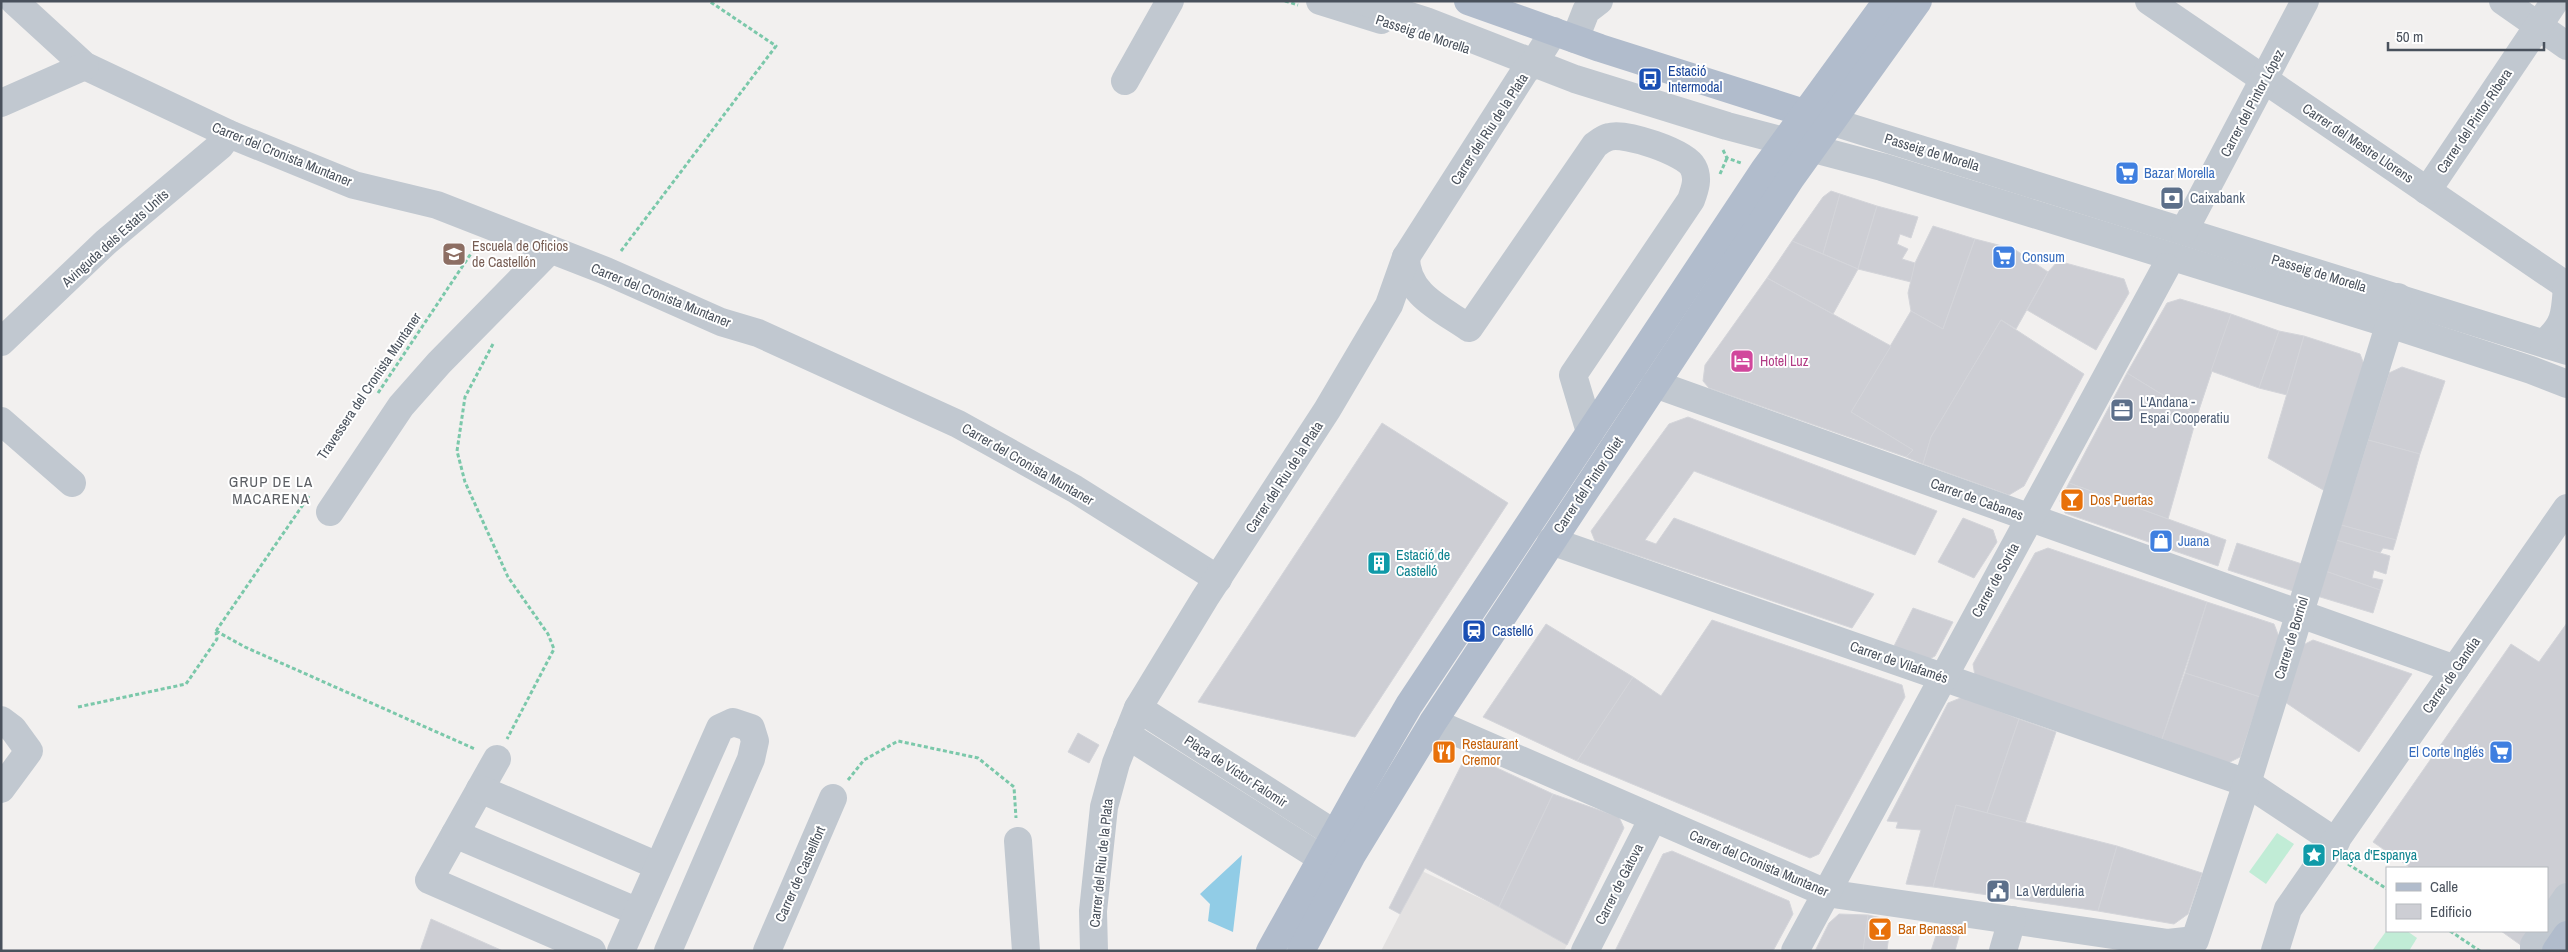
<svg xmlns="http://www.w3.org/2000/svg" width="2568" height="952" viewBox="0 0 2568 952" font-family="'Archivo Narrow',sans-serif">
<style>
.education{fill:#e3e1e1}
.green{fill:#c1ecd6}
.water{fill:#91cce6}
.building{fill:#cdced4;stroke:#d4d5da}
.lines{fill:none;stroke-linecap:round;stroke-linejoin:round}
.path{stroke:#7bc8aa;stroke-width:3;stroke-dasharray:4 2.5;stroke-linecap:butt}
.minor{stroke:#c1c8d0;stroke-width:28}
.major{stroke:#b1bccc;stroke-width:28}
.labels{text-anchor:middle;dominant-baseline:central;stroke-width:4;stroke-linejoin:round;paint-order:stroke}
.street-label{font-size:14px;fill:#49515c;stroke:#fff}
.transit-label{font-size:14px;fill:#164399;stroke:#fff;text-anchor:start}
.shop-label{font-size:14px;fill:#366cbe;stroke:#fff;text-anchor:start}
.service-label{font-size:14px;fill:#4e5e75;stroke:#fff;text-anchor:start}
.education-label{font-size:14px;fill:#785e54;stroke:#fff;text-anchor:start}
.hotel-label{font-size:14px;fill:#b23c85;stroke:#fff;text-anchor:start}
.food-label{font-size:14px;fill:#c56008;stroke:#fff;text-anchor:start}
.culture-label{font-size:14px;fill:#0d838f;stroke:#fff;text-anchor:start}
.neighbourhood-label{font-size:15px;letter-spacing:1px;fill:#5c5f64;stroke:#fff}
</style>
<rect width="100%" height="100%" fill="#f2f0ef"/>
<polygon class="education" points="1422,871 1499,907 1567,945 1564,951 1381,951"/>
<g class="green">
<polygon points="2277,833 2294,844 2266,884 2249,872"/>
<polygon points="2387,930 2407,931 2417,938 2409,951 2372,951"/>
</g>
<polygon class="water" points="1242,855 1233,932 1208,921 1210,904 1200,894"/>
<g class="building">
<polygon points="1831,191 1840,194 1823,254 1792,241 1823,197"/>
<polygon points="1840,194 1877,206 1858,269 1823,254"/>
<polygon points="1877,206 1918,217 1911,238 1900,234 1897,244 1908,249 1902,259 1915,263 1911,282 1858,269"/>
<polygon points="1933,226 1975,239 1943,329 1911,311 1908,293 1915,263"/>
<polygon points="1975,239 2014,249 2048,272 2016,329 2001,320 1931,437 1923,464 1906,457 1913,450 1851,412 1911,311 1943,329"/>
<polygon points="1792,241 1858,269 1833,314 1767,278"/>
<polygon points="2058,261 2124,279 2129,293 2096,350 2027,310 2048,272"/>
<polygon points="1767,278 1891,346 1851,412 1913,450 1906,457 1709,388 1703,381 1705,365"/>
<polygon points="2180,299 2231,314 2197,416 2127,373 2167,303"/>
<polygon points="2231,314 2279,331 2259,388 2211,371"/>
<polygon points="2001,320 2084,374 2024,486 2009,495 1923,464 1931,437"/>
<polygon points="2279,331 2304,336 2287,395 2259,388"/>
<polygon points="2304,336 2360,354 2365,367 2325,491 2268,458"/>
<polygon points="2402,367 2445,381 2420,454 2368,440 2389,373"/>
<polygon points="2127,373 2197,416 2168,519 2069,483"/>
<polygon points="1688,417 1937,511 1915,555 1694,471 1645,540 1656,544 1674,518 1874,594 1852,628 1595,541 1591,531 1669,424"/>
<polygon points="1382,423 1508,503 1355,737 1198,702"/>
<polygon points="2368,440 2420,454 2396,540 2341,525"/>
<polygon points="2069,483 2226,540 2218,566 2065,513 2060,501"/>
<polygon points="1963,518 1993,530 1997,542 1974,578 1938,562"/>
<polygon points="2341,525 2396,540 2393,550 2383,548 2380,553 2336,540"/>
<polygon points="2336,540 2390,556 2386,574 2374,570 2372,578 2383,580 2380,590 2325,571"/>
<polygon points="2237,543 2302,564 2293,591 2228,570"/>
<polygon points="2048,548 2207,602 2162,739 1975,676 1973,664 2035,553"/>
<polygon points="2325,571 2380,590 2373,613 2317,596"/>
<polygon points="2207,602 2274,624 2279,637 2260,697 2185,673"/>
<polygon points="1913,608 1953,622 1935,656 1922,663 1893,648"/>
<polygon points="1712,620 1902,685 1905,697 1819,854 1810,858 1577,761 1633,677 1661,696"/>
<polygon points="2567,623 2567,881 2547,910 2547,868 2411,868 2373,842 2511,644 2539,662"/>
<polygon points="1546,624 1633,677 1577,761 1483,717"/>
<polygon points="2313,640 2412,674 2359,752 2285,702 2301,646"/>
<polygon points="2185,673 2260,697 2240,757 2228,763 2162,739"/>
<polygon points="1963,697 2019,719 1987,813 1956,805 1933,887 1906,884 1921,830 1896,828 1898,822 1887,821 1948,703"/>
<polygon points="2019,719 2056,732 2025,823 1987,813"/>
<polygon points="1078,733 1099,745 1089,763 1068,752"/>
<polygon points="1467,754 1553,794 1499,907 1425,868 1400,914 1389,908"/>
<polygon points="1553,794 1619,817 1624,828 1567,945 1499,907"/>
<polygon points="1956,805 2117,846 2098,911 1933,887"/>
<polygon points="2117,846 2202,873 2188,914 2174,924 2098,911"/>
<polygon points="1672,851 1789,901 1793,914 1773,951 1615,951 1663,854"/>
<polygon points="1839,914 1868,915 1863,951 1815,951 1829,923"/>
<polygon points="1868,915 1891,920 1887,950 1896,951 1863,951"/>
<polygon points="431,919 503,951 420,951"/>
<polygon points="1939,926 1961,929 1955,951 1931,951"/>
<polygon points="2501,931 2533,931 2522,946"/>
</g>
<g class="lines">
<g class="path">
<polyline points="1285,1 1298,5"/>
<polyline points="1723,150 1727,158 1741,163"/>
<polyline points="1720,174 1727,158"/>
<polyline points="621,251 776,46 709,1"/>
<polyline points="493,344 465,397 457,451 465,482 508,577 548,634 554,649 507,739"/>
<polyline points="378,393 476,246"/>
<polyline points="216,631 245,647 475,749"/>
<polyline points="216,631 309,496"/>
<polyline points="78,707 186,684 217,639 216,632"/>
<polyline points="848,780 864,760 898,741 978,758 1014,787 1016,818"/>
<polyline points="2348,864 2387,889"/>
<polyline points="2450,931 2480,951"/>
</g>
<g class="minor">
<polyline points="14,1 85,66 229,134 354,185 437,205 606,271 721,322 758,333 958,424 1075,489 1218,579"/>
<polyline points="1320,1 1381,20"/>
<polyline points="1362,1 1426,21 1575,79 1727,126 1882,167 2390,324 2531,370 2567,384"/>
<polyline points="2149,1 2567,286"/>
<polyline points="2503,1 2567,46"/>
<polyline points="1575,39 1586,11 1599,1"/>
<polyline points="1125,81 1170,1"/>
<polyline points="1,103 85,66"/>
<polyline points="1833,122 2567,351"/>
<polyline points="2427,191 2555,1"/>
<polyline points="2184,231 2305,1"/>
<path d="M1406 257C1406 295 1442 309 1469 328L1595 145C1599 142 1604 138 1609 137 1625 132 1685 152 1693 167 1699 178 1695 189 1691 200L1573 375 1590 432"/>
<polyline points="1,342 106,242 220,146 229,134"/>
<path d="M2544 343C2566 325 2565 312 2567 286"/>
<polyline points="1655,384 2455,669"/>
<polyline points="1,421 72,483"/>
<polyline points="330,512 401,406 439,363 550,250"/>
<polyline points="1551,541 2247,783 2336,842"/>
<polyline points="1138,708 1335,834 1350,853"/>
<polyline points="1,720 13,729 29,751 1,789"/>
<polyline points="1433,722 1826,893 2168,943 2195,940 2247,783 2398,297"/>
<polyline points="1127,735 1321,858 1344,856"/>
<polyline points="497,759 429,880 592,951"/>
<polyline points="480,789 658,866"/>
<polyline points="455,834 638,912"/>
<polyline points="1018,841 1026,951"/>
<polyline points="2547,926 2567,897"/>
<polyline points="621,951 720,728 733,722 751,728 755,741 751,759 668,951"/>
<polyline points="767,951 833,798"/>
<polyline points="1094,951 1093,911 1104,807 1116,763 1138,708 1205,598 1327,410 1389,305 1406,257 1525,71 1534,63 1554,31"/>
<polyline points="1585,951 1653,818"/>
<polyline points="1795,951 2166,267"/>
<polyline points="2003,951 2012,920"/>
<polyline points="2275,951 2288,909 2567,508"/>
<polyline points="2534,951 2534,945 2544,931"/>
</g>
<g class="major">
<polyline points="1468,1 1600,48 1823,119"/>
<polyline points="1270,951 1359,791 1409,705 1764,170 1887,1"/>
<polyline points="1301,951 1352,855 1433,722 1791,178 1918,1"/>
<polyline points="2556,951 2567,935"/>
</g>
</g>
<defs>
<g id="bus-square" transform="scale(1.25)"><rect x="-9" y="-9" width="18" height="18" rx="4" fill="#1a4fb4" stroke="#fff"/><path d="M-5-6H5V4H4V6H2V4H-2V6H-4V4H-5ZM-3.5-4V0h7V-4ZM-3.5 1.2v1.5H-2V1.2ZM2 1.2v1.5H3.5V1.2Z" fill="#fff"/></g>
<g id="supermarket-square" transform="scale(1.25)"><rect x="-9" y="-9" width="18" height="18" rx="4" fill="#3f7fe0" stroke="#fff"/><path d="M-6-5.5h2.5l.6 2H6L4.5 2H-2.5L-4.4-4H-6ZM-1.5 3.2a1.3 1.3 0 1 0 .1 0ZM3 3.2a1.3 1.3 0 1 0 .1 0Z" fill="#fff"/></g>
<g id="bank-square" transform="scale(1.25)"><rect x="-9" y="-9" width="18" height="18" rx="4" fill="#5c6f8a" stroke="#fff"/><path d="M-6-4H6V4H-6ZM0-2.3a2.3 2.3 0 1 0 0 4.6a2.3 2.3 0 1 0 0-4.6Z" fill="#fff"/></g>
<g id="school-square" transform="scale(1.25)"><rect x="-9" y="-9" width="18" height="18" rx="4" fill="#8d6e63" stroke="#fff"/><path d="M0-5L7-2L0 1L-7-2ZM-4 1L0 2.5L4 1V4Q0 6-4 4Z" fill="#fff"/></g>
<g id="hotel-square" transform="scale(1.25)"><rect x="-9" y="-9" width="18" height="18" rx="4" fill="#d1479c" stroke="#fff"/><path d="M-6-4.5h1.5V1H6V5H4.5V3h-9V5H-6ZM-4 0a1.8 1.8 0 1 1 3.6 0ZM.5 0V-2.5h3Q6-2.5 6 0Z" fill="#fff"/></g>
<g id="office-square" transform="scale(1.25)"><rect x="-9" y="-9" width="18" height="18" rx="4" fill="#5c6f8a" stroke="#fff"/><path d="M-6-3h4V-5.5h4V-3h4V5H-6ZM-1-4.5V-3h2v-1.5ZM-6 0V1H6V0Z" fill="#fff"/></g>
<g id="bar-square" transform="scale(1.25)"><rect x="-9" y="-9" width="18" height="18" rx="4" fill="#e8710a" stroke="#fff"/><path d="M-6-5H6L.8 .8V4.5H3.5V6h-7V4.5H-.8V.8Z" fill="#fff"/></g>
<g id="shop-square" transform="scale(1.25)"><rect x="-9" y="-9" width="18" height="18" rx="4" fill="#3f7fe0" stroke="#fff"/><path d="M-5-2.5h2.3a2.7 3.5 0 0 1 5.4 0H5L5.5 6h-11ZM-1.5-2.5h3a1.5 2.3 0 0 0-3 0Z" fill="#fff"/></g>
<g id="building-square" transform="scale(1.25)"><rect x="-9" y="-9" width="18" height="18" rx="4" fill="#0f9aa8" stroke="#fff"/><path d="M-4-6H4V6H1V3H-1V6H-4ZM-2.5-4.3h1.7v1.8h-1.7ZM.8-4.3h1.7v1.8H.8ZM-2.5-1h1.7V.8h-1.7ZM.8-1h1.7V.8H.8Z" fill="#fff"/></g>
<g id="station-square" transform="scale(1.25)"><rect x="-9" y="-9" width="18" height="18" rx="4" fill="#1a4fb4" stroke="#fff"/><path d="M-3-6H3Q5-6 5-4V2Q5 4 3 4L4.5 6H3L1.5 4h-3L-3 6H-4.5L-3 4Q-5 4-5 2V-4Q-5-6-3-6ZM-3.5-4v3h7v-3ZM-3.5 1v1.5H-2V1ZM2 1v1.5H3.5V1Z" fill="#fff"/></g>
<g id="restaurant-square" transform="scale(1.25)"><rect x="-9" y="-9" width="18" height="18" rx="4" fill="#e8710a" stroke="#fff"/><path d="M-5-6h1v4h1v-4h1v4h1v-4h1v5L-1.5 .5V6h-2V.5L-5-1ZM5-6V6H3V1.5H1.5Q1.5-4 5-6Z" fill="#fff"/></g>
<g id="sight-square" transform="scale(1.25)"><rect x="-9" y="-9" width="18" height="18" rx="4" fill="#0f9aa8" stroke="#fff"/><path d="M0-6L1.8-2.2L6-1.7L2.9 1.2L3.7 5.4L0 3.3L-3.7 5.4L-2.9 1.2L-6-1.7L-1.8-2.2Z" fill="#fff"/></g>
<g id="civic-square" transform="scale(1.25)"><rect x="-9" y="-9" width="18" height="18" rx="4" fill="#5c6f8a" stroke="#fff"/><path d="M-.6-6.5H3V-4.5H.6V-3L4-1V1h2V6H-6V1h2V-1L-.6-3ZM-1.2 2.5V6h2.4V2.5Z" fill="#fff"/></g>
</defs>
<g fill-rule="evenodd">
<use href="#bus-square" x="1650" y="79"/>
<use href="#supermarket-square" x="2127" y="173"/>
<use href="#bank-square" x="2172" y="198"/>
<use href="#school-square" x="454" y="254"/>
<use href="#supermarket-square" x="2004" y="257"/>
<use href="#hotel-square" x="1742" y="361"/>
<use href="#office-square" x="2122" y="410"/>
<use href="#bar-square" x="2072" y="500"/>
<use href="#shop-square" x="2161" y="541"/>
<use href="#building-square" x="1379" y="563"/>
<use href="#station-square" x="1474" y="631"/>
<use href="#restaurant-square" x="1444" y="752"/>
<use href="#supermarket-square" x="2501" y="752"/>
<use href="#sight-square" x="2314" y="855"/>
<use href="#civic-square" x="1998" y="891"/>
<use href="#bar-square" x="1880" y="929"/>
</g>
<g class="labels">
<g class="street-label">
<text transform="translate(1423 34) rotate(18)">Passeig de Morella</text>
<text transform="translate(2252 103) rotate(-62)">Carrer del Pintor López</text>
<text transform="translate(2474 121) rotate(-56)">Carrer del Pintor Ribera</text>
<text transform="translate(1489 129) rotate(-57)">Carrer del Riu de la Plata</text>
<text transform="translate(2358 143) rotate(34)">Carrer del Mestre Llorens</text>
<text transform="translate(1932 152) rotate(17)">Passeig de Morella</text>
<text transform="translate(282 154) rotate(22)">Carrer del Cronista Muntaner</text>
<text transform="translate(115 238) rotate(-42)">Avinguda dels Estats Units</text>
<text transform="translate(2319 273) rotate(17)">Passeig de Morella</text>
<text transform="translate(661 295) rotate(22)">Carrer del Cronista Muntaner</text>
<text transform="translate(369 386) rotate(-56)">Travessera del Cronista Muntaner</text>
<text transform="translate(1028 464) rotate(30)">Carrer del Cronista Muntaner</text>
<text transform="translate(1284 477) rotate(-57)">Carrer del Riu de la Plata</text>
<text transform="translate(1588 485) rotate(-56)">Carrer del Pintor Oliet</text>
<text transform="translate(1977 499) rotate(20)">Carrer de Cabanes</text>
<text transform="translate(1995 580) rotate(-61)">Carrer de Sorita</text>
<text transform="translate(2291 638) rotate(-73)">Carrer de Borriol</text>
<text transform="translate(1899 662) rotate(19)">Carrer de Vilafamés</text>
<text transform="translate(2451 675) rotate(-55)">Carrer de Gandia</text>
<text transform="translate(1236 771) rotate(33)">Plaça de Víctor Falomir</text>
<text transform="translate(1101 863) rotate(-84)">Carrer del Riu de la Plata</text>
<text transform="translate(1759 863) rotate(23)">Carrer del Cronista Muntaner</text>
<text transform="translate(800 874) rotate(-66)">Carrer de Castellfort</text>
<text transform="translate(1619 884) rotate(-63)">Carrer de Gàtova</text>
</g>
<g class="transit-label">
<text x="1668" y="71">Estació<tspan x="1668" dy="16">Intermodal</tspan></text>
<text x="1492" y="631">Castelló</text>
</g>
<g class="shop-label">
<text x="2144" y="173">Bazar Morella</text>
<text x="2022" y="257">Consum</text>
<text x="2178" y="541">Juana</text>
<text x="2484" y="752" text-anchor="end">El Corte Inglés</text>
</g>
<g class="service-label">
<text x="2190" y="198">Caixabank</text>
<text x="2140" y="402">L'Andana -<tspan x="2140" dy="16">Espai Cooperatiu</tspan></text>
<text x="2016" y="891">La Verduleria</text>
</g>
<g class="education-label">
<text x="472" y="246">Escuela de Oficios<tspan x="472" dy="16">de Castellón</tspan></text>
</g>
<g class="hotel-label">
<text x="1760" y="361">Hotel Luz</text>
</g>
<g class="food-label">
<text x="2090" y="500">Dos Puertas</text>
<text x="1462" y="744">Restaurant<tspan x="1462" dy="16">Cremor</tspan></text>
<text x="1898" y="929">Bar Benassal</text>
</g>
<g class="culture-label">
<text x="1396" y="555">Estació de<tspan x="1396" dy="16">Castelló</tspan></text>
<text x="2332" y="855">Plaça d'Espanya</text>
</g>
<g class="neighbourhood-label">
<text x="271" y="481">GRUP DE LA<tspan x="271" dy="17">MACARENA</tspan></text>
</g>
</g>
<rect width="2568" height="952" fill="none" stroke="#49515c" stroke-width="5"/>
<rect x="2386" y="867" width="162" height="65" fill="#ffffff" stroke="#b6b9be"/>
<rect x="2396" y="883" width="25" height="8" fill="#b1bccc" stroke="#b6b9be"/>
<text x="2430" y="892" font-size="15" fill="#49515c">Calle</text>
<rect x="2396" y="904" width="25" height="15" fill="#cdced4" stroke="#b6b9be"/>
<text x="2430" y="917" font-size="15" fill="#49515c">Edificio</text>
<path d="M2388 42v8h156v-8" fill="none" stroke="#49515c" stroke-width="2.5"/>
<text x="2396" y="42" font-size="15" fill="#49515c" stroke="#ffffff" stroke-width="4" paint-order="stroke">50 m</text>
</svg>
